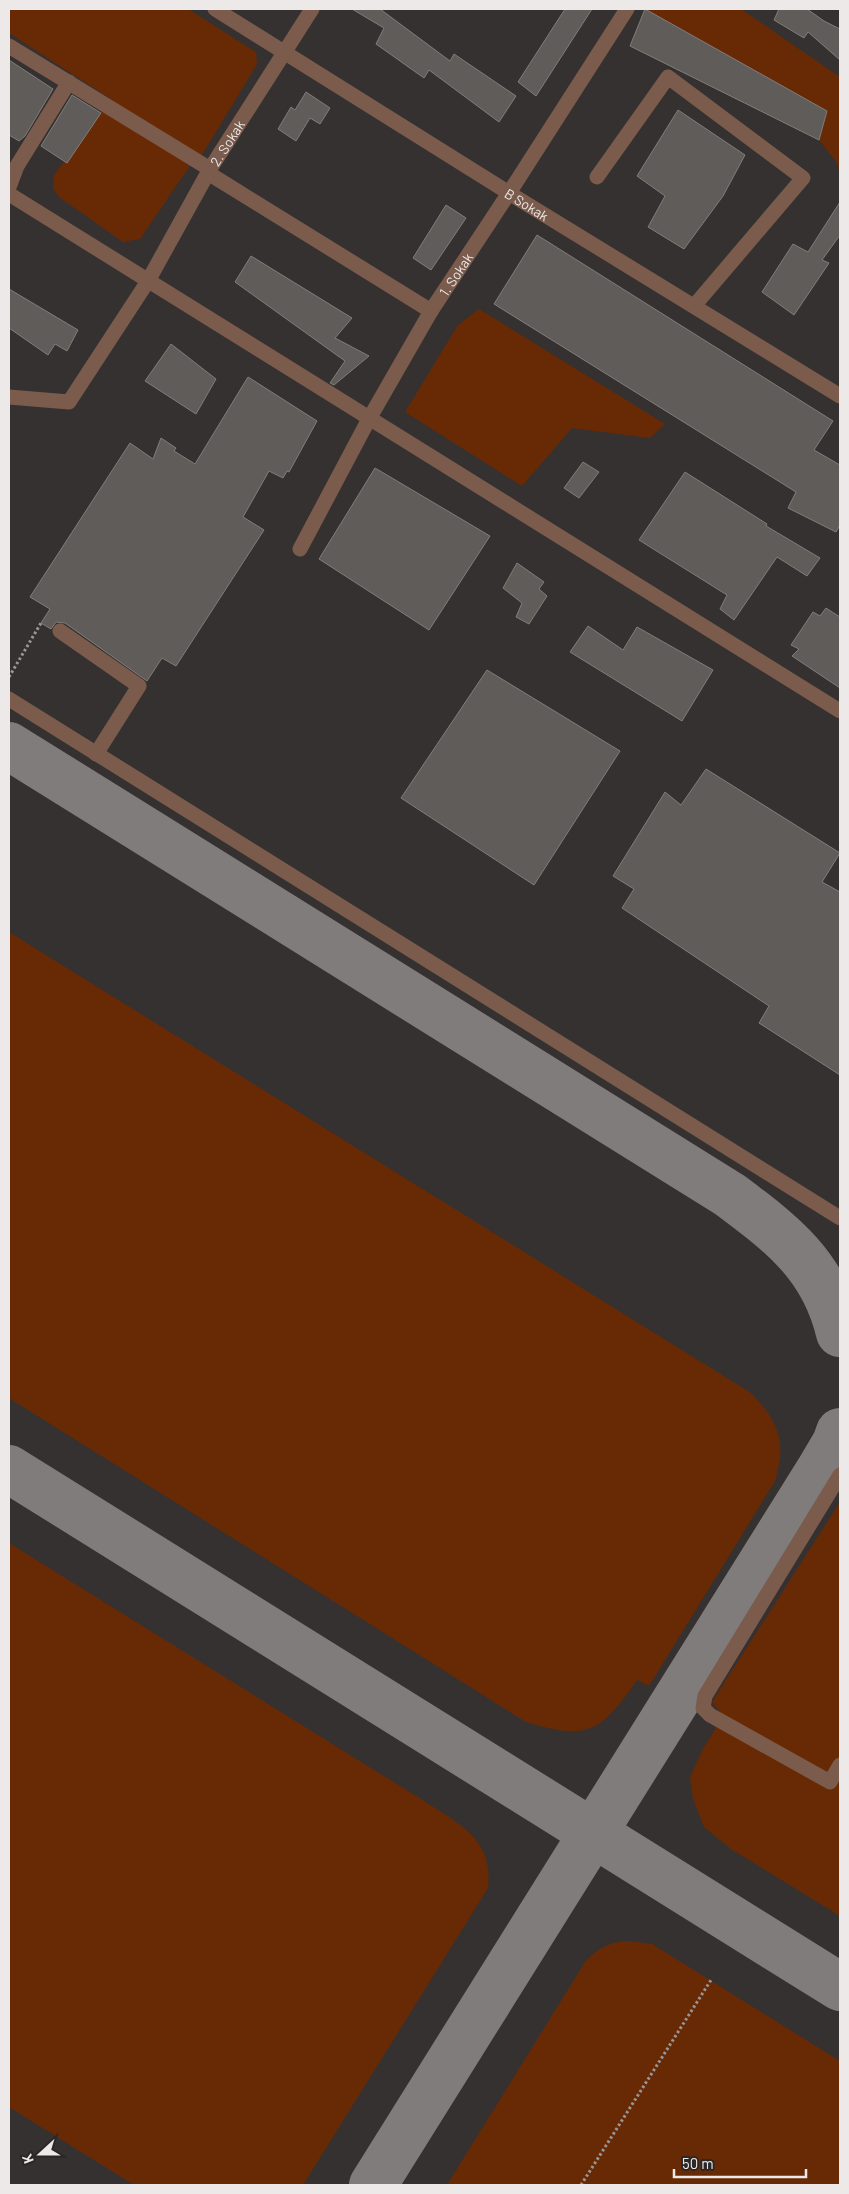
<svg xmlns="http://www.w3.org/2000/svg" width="849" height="2194" viewBox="0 0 849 2194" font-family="Barlow,sans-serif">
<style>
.green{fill:#682a05}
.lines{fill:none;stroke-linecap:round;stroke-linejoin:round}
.taxiway{stroke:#807c7b;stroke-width:48}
.building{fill:#605c5a;stroke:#817d7b}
.path{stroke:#9a9695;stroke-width:3;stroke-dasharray:2.5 2.5;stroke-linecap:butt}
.minor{stroke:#7b5b4c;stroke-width:15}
.labels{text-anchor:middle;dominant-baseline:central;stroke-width:4;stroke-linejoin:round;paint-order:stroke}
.street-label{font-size:14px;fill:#ece9e8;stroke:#2b2726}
</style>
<rect width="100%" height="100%" fill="#353130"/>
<g class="green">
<polygon points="9,9 188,9 256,52 257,64 197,163 112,110 111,99 9,33"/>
<polygon points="645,9 741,9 840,77 840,174 837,163 819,140 827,111"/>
<polygon points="102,111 191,164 140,239 123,242 59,197 53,188 54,175"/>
<polygon points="479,309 665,424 650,438 572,428 522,486 405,412 458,325"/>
<path d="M9 932 751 1393C779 1422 787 1442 775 1481L649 1686 637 1680C601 1732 588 1741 526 1722L9 1398Z"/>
<polygon points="840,1502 840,1916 731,1849 704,1827 693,1799 690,1777 703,1749 723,1716 712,1702"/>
<path d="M9 1543 429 1804C464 1827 493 1841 488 1888L303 2185H134L9 2107Z"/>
<path d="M627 1941 652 1944 840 2061V2185H447L585 1962C598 1948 609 1942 627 1941Z"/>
</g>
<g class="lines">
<g class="taxiway">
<path d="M9 746 730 1195C782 1234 824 1265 840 1333"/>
<polyline points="9,1469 840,1987"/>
<polyline points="373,2185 820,1470 836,1443 840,1432"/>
</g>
</g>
<g class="building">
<polygon points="352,9 380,9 450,61 454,54 516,96 499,122 429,70 424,78 376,44 384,28"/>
<polygon points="565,9 592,9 536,96 518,82"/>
<polygon points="645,9 827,111 819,140 630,46"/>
<polygon points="779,9 807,9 824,21 840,29 840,60 808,32 804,38 774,20"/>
<polygon points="9,60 53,89 25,136 19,141 9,135"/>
<polygon points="306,92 330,108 320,124 310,118 296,141 278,129 291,107 295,110"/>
<polygon points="72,95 101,113 67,163 41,146"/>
<polygon points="678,110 745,155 723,196 684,249 648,227 665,196 637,176"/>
<polygon points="840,202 840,235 822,260 829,263 794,315 762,292 793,244 808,252"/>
<polygon points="446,205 466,218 431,270 413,258"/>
<polygon points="537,235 833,421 814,450 840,465 840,525 836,532 788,508 796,492 494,304"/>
<polygon points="251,256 352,318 335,338 369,356 334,385 330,383 345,361 235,282"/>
<polygon points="9,289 78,330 67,351 55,344 48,355 9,328"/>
<polygon points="171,344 216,379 196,414 145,381"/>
<polygon points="248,377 317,421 289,472 287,471 283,478 269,471 243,517 264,530 176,666 162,658 147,681 65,623 56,622 51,629 41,623 50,609 30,597 130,443 153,459 161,438 176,448 174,451 195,464"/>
<polygon points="583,462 599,472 579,498 564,488"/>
<polygon points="375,468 490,536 429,630 319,559"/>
<polygon points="685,472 767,524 766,526 820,558 807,576 777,557 734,620 720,609 727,595 639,540"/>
<polygon points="517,563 544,582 539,589 547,596 529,624 516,617 522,603 503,588"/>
<polygon points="826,608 840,617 840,688 792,656 799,649 791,645 813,612 820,616"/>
<polygon points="588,626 623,650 637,627 713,670 682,721 570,652"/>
<polygon points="487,670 620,751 534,885 401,798"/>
<polygon points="706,769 840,853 822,882 840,892 840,1075 759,1023 769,1006 622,908 634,889 613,876 665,792 681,805"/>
</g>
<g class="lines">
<g class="path">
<polyline points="9,677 41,623"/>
<polyline points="581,2185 711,1980"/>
</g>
<g class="minor">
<path id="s1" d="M215 9 509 193 840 396"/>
<polyline points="9,46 210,169"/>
<polyline points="208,173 431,311"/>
<polyline points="597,177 668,77 803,178 694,306"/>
<polyline points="9,187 17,166 69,82"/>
<polyline points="9,194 840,711"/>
<path id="s2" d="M9 397 69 402 148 281 210 169 312 9"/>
<path id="s3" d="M300 549 369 419 431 311 509 193 627 9"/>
<polyline points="60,631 139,686 96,754"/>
<polyline points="9,699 840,1218"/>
<polyline points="840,1475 705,1696 703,1708 710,1715 830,1782 840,1765"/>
</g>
</g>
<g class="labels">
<g class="street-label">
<text stroke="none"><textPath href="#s2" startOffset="364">2. Sokak</textPath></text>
<text stroke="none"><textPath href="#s1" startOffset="368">B Sokak</textPath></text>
<text stroke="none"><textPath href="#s3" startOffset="316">1. Sokak</textPath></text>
</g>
</g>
<rect width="849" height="2194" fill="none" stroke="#ece9e8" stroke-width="20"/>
<g transform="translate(40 2154) rotate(249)" stroke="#2b2726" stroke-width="4" paint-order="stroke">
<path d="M0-4L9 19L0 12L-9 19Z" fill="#ece9e8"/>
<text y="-8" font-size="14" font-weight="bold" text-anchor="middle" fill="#ece9e8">K</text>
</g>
<path d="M674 2169v8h132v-8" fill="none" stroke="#ece9e8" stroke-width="2.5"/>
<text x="682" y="2169" font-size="15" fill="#ece9e8" stroke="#2b2726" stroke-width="4" paint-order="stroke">50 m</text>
</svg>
